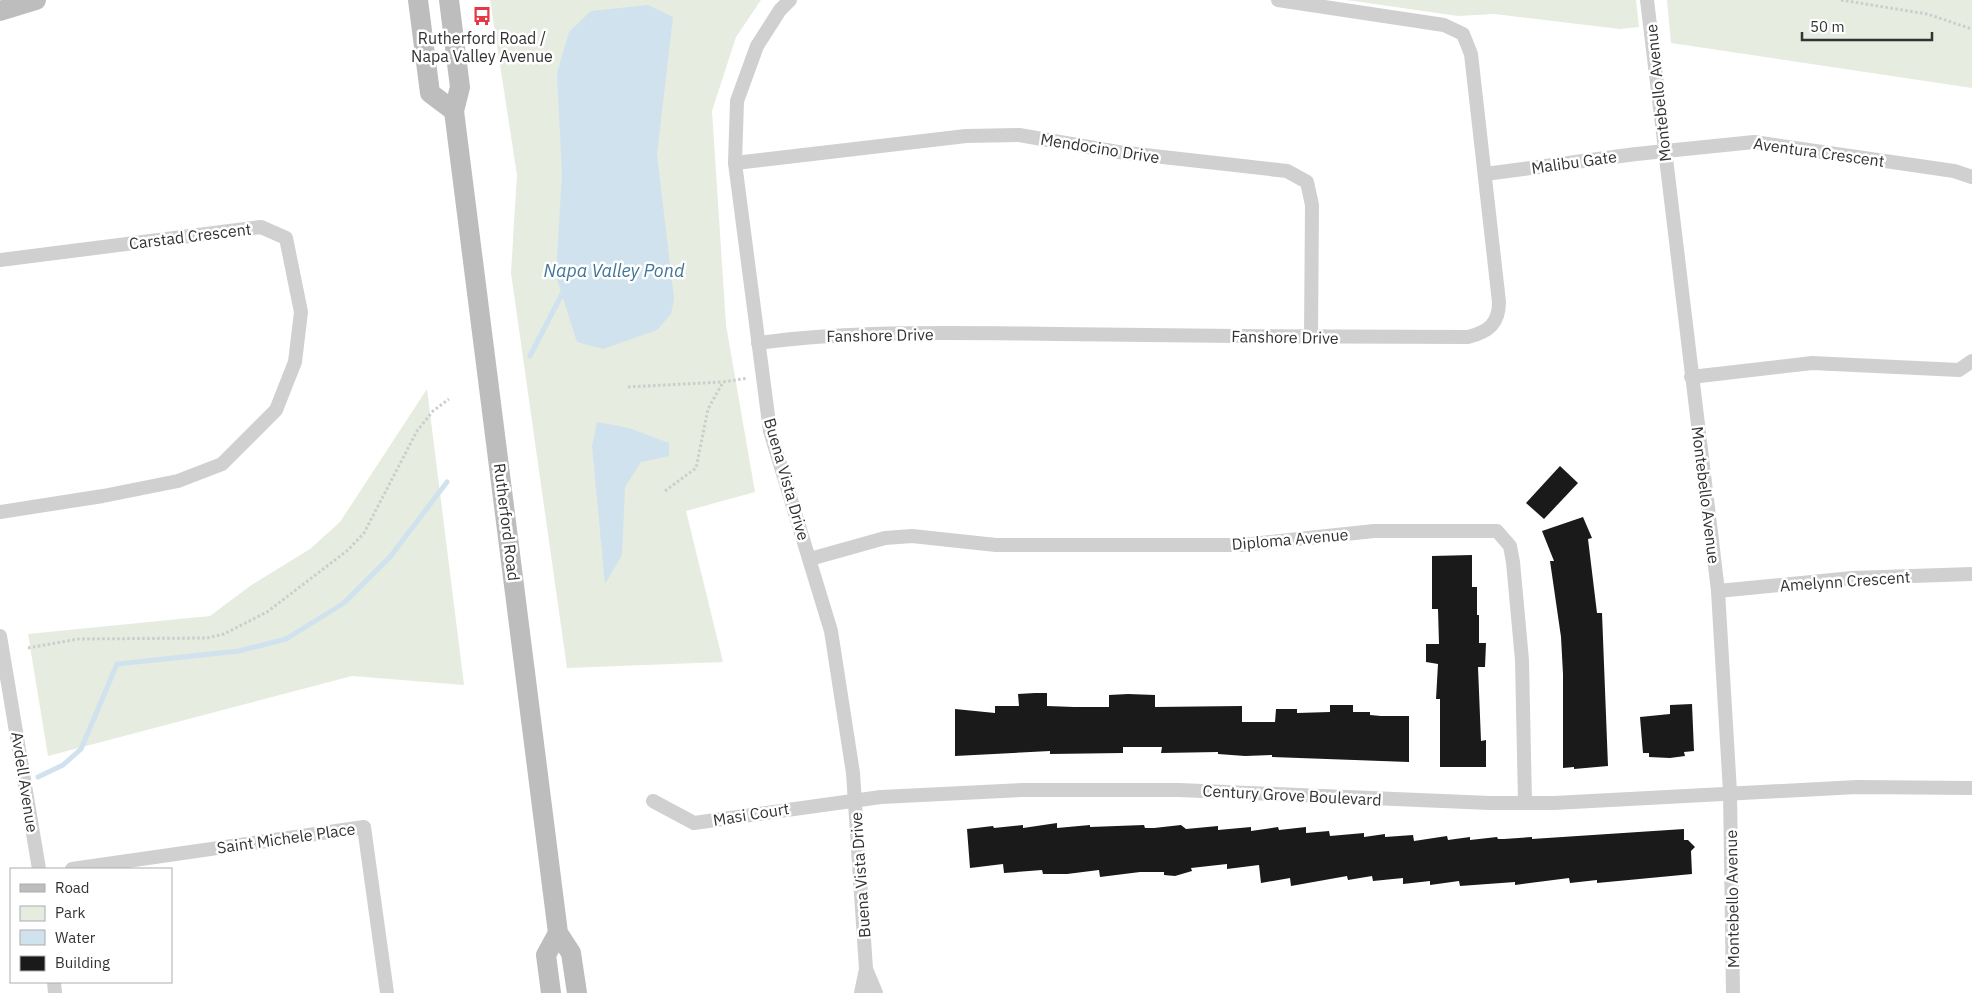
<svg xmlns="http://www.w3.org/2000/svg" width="1972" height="993" viewBox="0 0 1972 993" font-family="'IBM Plex Sans',sans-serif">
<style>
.green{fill:#e6ecdf}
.water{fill:#cfe2ee}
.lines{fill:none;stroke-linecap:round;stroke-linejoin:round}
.stream{stroke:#cfe2ee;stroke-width:5}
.building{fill:#1a1a1a}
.path{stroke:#cdcdcd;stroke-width:3;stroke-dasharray:2.5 2.5;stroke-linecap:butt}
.street{stroke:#d0d0d0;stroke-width:14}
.secondary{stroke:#bdbdbd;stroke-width:20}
.labels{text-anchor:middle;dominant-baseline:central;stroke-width:5;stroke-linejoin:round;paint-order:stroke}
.poi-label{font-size:16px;fill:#333;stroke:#fff}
.street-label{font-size:16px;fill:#333;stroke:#fff}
.water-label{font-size:18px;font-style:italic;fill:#3f7597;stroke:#fff}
</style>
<rect width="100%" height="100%" fill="#fff"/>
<g class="green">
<polygon points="490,0 761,0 736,37 712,111 726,325 755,492 686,511 723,662 567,668 511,273 517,175"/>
<polygon points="1347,0 1636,0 1639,27 1620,29 1494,14 1458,16"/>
<polygon points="1667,0 1972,0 1972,88 1671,43"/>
<polygon points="427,389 464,685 352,676 48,756 28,634 210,616 250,586 310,549 340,522"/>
</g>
<g class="water">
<polygon points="648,5 673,17 657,154 674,299 671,314 657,330 603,349 577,342 556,276 562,174 557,73 569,32 591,11"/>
<polygon points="597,422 629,428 669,443 669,456 641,462 625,487 622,555 605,584 592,446"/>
</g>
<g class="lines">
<g class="stream">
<polyline points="530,356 562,294"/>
<polyline points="38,777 63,765 81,749 117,664 239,651 286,639 344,603 390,557 447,482"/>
</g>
</g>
<g class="building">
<polygon points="1560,466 1578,483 1544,519 1526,503"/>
<polygon points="1583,517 1592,538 1588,539 1597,613 1602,613 1608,766 1574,769 1574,767 1563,768 1563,674 1561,637 1550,561 1554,561 1542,531"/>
<polygon points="1472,555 1472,587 1477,587 1477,615 1479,615 1479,643 1486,643 1485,667 1478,667 1481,741 1486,740 1486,767 1440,767 1440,699 1436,699 1438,664 1426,662 1426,644 1439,644 1438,609 1432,609 1432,556"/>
<polygon points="1035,693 1047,693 1047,706 1074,707 1109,707 1109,695 1128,694 1155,695 1155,707 1242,706 1242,722 1275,722 1276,709 1297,709 1297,713 1330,712 1330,705 1353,705 1353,712 1370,712 1370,715 1381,716 1409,716 1409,762 1272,757 1272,755 1245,756 1218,754 1218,752 1161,753 1162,747 1123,747 1123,753 1050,754 1050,751 955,756 955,709 995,713 995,706 1019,706 1018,694"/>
<polygon points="1692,704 1694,751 1684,752 1685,756 1670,758 1649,757 1649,753 1643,753 1640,717 1670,714 1670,705"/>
<polygon points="1057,823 1057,828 1090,825 1090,827 1144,825 1145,828 1154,828 1181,825 1186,829 1218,826 1218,830 1251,827 1251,831 1278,827 1279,830 1306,827 1306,833 1329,831 1330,836 1364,833 1364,837 1385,834 1385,837 1413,835 1414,841 1447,836 1448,840 1470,837 1470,840 1497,837 1498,839 1504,839 1532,837 1532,839 1684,829 1684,840 1688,840 1695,847 1691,851 1692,874 1597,883 1597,880 1570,883 1569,878 1515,885 1515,882 1460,886 1459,881 1430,885 1430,881 1403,884 1403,878 1373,881 1372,876 1348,880 1347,876 1291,886 1290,878 1261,883 1259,865 1227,869 1227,864 1191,868 1192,871 1175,876 1164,875 1164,872 1140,872 1100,877 1099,870 1067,874 1043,874 1042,870 1004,873 1003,864 970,868 967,829 993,826 994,828 1023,825 1023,828"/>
</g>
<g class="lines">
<g class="path">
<polyline points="1841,0 1927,14 1972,29"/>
<polyline points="628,387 722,382"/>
<polyline points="665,491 696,468 708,409 723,382 748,378"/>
<polyline points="28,648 78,639 207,638 224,634 267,612 348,550 364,533 417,431 433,411 449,399"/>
</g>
<g class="street">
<polyline points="790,0 780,10 757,46 737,101 735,163 770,431 831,631 853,773 866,969 861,993"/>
<polyline points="1647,0 1718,591 1730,792 1733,993"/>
<polyline points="735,163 966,136 1019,135 1118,152 1287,171 1307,182 1312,205 1311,338"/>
<polyline points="1485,174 1636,154 1754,142 1954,171 1972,177"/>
<polyline points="0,260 261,227 286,238 301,312 295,362 276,410 222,464 178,481 103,496 0,512"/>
<path d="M758 343C856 330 957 333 1056 334 1193 336 1331 337 1468 337 1488 332 1499 324 1499 302L1471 54 1463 34 1444 25 1278 0"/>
<polyline points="1691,377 1812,363 1959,370 1972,361"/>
<polyline points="810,559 885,538 912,536 996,545 1242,545 1374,531 1497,531 1510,546 1513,562 1522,660 1525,802"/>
<polyline points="1718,591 1852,578 1972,574"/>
<polyline points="0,636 39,869"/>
<polyline points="653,801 694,823 881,797 1022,790 1179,790 1490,803 1554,803 1857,787 1972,788"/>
<polyline points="72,869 364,827 387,993"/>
<polyline points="866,969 876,993"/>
<polyline points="54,982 55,993"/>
</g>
<g class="secondary">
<polyline points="418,0 430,93 454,111"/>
<polyline points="449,0 460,87 454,111 558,933 571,953 577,993"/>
<polyline points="0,11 36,0"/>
<polyline points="551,993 546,955 558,933"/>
</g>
</g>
<defs>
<g id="bus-bare" transform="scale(1.5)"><path d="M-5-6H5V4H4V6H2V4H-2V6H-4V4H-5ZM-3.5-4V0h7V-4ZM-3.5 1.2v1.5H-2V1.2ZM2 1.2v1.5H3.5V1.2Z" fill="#e63946" stroke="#fff" stroke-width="2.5" paint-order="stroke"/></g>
</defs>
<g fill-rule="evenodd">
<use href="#bus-bare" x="482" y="16"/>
</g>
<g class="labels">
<g class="poi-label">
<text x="482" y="38">Rutherford Road /<tspan x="482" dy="18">Napa Valley Avenue</tspan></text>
</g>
<g class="street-label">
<text transform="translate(1658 93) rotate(-96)">Montebello Avenue</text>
<text transform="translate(1100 148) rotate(9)">Mendocino Drive</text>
<text transform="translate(1819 152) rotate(8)">Aventura Crescent</text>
<text transform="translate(1574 162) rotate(-8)">Malibu Gate</text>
<text transform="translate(190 236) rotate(-7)">Carstad Crescent</text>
<text transform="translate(880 335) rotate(-1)">Fanshore Drive</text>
<text transform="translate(1285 337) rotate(1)">Fanshore Drive</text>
<text transform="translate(787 479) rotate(74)">Buena Vista Drive</text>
<text transform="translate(1706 495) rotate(83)">Montebello Avenue</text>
<text transform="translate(507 522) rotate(83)">Rutherford Road</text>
<text transform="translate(1290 539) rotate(-5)">Diploma Avenue</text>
<text transform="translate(1845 581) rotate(-4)">Amelynn Crescent</text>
<text transform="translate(25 782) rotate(81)">Avdell Avenue</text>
<text transform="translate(1292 795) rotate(3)">Century Grove Boulevard</text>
<text transform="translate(751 814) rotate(-9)">Masi Court</text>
<text transform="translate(286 838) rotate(-8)">Saint Michele Place</text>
<text transform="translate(860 875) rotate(-94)">Buena Vista Drive</text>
<text transform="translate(1732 899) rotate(-91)">Montebello Avenue</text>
</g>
<g class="water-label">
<text x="614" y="270">Napa Valley Pond</text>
</g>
</g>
<rect x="10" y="868" width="162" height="115" fill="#ffffff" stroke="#adadad"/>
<rect x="20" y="884" width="25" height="8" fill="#bdbdbd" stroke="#adadad"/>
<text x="55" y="893" font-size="15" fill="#333333">Road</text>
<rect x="20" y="906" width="25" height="15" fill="#e6ecdf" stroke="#adadad"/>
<text x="55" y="918" font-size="15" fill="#333333">Park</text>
<rect x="20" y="930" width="25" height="15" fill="#cfe2ee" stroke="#adadad"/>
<text x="55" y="943" font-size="15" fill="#333333">Water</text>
<rect x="20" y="956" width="25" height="15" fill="#1a1a1a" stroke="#adadad"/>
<text x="55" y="968" font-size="15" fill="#333333">Building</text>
<path d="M1802 32v8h130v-8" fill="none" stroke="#333333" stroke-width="2.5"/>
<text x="1810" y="32" font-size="15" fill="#333333" stroke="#ffffff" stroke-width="4" paint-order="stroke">50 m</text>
</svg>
